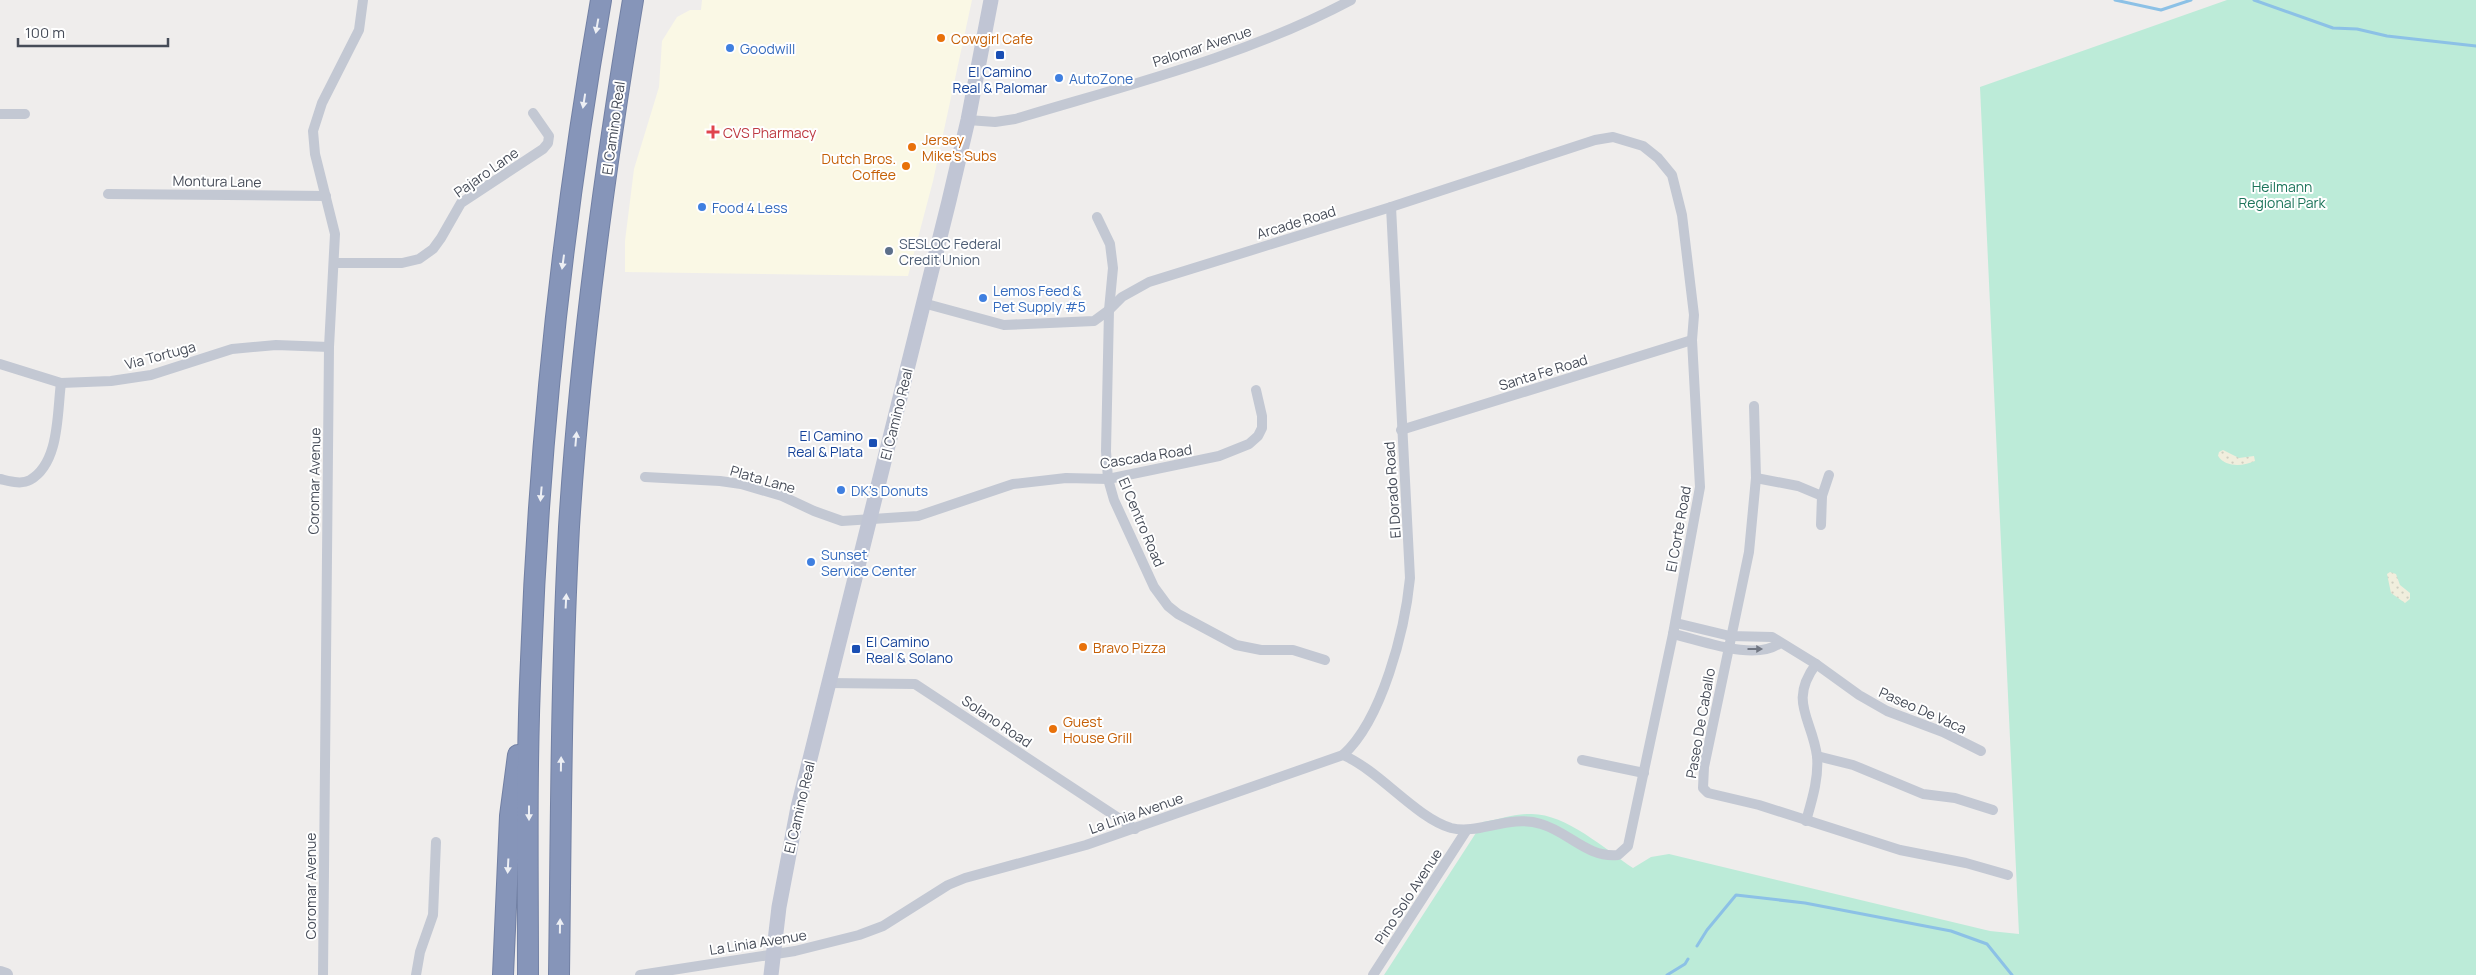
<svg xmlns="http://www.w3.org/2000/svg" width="2476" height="975" viewBox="0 0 2476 975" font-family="Manrope,sans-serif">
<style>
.commercial{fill:#faf8e5}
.green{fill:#bcebd8}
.sand{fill:url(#sand-dots)}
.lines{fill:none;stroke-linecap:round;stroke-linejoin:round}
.stream{stroke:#8cc1e6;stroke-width:3}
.motorway-casing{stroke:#7280a4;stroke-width:22}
.minor{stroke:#c3c8d3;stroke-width:10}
.tertiary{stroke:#c3c8d3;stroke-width:14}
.secondary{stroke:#c0c5d4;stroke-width:15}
.motorway{stroke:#8695b9;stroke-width:20}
.oneway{fill:#edeff4}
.oneway2{fill:#727783}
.food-dot{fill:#e8710a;stroke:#fff;stroke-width:2}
.shop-dot{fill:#3f7fe0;stroke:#fff;stroke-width:2}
.transit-dot{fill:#1a4fb4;stroke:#fff;stroke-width:2}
.health-dot{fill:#e0444e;stroke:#fff;stroke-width:2}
.service-dot{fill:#5c6f8a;stroke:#fff;stroke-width:2}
.labels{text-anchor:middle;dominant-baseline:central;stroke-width:4;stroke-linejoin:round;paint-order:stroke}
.food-label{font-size:14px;fill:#c56008;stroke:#fff;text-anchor:start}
.street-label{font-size:14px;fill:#464c58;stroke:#fff}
.shop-label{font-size:14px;fill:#366cbe;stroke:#fff;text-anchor:start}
.transit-label{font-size:14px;fill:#164399;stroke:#fff}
.health-label{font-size:14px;fill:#be3a42;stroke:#fff;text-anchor:start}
.park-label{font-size:14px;fill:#1c745a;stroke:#fff}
.service-label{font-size:14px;fill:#4e5e75;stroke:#fff;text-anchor:start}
</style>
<defs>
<pattern id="sand-dots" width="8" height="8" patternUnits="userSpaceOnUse" patternTransform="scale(1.25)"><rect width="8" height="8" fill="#f0eedd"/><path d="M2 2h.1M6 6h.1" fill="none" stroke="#cfcec0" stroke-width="1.8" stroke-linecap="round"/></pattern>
</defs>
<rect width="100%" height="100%" fill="#efedec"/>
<polygon class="commercial" points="702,0 972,0 933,181 908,276 625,272 625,241 634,169 659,87 662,41 677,17 690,10 701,10"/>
<path class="green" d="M2227 0H2476V975H1384L1483 822C1498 820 1513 814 1529 814 1564 812 1605 849 1633 868L1651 857 1669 854 1990 931 2019 934 1980 87Z"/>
<g class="sand">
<path d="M2223 450 2239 458 2254 456 2255 461C2244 466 2226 468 2218 456L2219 452Z"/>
<polygon points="2390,572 2396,574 2400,585 2410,593 2410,599 2405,603 2391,593 2387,574"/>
</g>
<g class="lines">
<g class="stream">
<polyline points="2115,0 2161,10 2191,0"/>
<polyline points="2254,0 2333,28 2357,29 2387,36 2476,46"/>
<polyline points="1697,946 1707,930 1736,895 1805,903 1951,931 1987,944 2012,975"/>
<polyline points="1667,975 1685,964 1688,959"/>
</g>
<g class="motorway-casing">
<g id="motorway">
<polyline points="503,975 510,816 518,755"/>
<path d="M528 975C528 870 526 765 531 660 539 439 563 218 601 0"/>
<path d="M559 975C561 826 561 676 569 527 580 351 604 174 633 0"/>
</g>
</g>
<g class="minor">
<polyline points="0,114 25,114"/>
<path d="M968 120 995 122 1015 119C1128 85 1246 56 1351 0"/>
<polyline points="108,194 326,196"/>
<polyline points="1097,217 1110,244 1113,268 1109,310 1106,451 1108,479 1114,500 1154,587 1168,606 1178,614 1236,645 1261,650 1293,650 1325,660"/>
<polyline points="334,263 402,263 419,259 433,249 441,238 461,203 543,149 548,143 549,136 533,113"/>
<polyline points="0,364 61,383 111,381 151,375 232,349 276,345 329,347"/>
<polyline points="1754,406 1756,478 1749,552 1704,767 1703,788 1708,793 1759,805 1900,850 1966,863 2008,875"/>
<polyline points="1401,430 1692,340"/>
<polyline points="645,477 720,481 741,484 782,496 814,511 842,521 918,516 1013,484 1066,478 1108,479 1219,456 1249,444 1258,436 1262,428 1262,416 1256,390"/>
<polyline points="1756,478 1798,486 1822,496"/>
<path d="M0 479C9 481 21 485 30 480 60 463 57 412 61 383"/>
<polyline points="1821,525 1822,496 1829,475"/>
<polyline points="1676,623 1730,636 1772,637 1816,664 1859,695 1887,711 1943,732 1981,751"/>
<path d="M1673 634C1701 640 1755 662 1780 643"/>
<polyline points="828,683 915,684 1135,829"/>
<path d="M1343 755C1382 720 1405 630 1410 578L1391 207"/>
<polyline points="1817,756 1853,765 1923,794 1955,798 1993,810"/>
<polyline points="1582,760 1644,773"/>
<path d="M1806 821C1812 800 1819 778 1817 756 1812 718 1788 702 1816 664"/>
<polyline points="323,975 329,347 335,234 315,154 313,131 322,103 359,30 363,0"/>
<polyline points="416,975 420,952 433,915 436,842"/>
<path d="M640 975 795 951 859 935 883 926 948 885 965 878 1086 845 1343 755C1380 771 1415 817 1451 828 1479 835 1509 814 1541 824 1569 832 1587 858 1618 855L1628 846 1673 634 1700 487 1692 340 1694 315 1682 215 1672 175 1658 158 1643 146 1613 137 1595 140 1391 207 1149 282 1122 297 1109 310 1094 321 1004 325 923 303"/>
<polyline points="1373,975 1466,831"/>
</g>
<polyline class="tertiary" points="0,973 6,975"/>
<polyline class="secondary" points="771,975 779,907 798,807 949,201 968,120 991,0"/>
<use href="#motorway" class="motorway"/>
</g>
<defs><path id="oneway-solid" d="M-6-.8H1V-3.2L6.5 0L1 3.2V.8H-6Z" transform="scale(1.25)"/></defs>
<g class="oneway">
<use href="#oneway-solid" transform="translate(597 26) rotate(100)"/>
<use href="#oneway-solid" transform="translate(584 101) rotate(99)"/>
<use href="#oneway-solid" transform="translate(563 262) rotate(98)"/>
<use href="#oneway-solid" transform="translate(576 439) rotate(-85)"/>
<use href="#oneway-solid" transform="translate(541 494) rotate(95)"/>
<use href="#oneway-solid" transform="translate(566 601) rotate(-87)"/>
<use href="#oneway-solid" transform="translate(561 764) rotate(-89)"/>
<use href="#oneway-solid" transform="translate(529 813) rotate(90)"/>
<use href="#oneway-solid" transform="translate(508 866) rotate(93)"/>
<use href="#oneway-solid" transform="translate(560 926) rotate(-89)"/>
</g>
<use class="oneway2" href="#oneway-solid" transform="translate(1755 649)"/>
<g class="food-dot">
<circle cx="941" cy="38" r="5"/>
<circle cx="912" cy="147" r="5"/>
<circle cx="906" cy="166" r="5"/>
<circle cx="1083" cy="647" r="5"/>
<circle cx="1053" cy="729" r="5"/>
</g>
<g class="shop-dot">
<circle cx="730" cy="48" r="5"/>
<circle cx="1059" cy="78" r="5"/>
<circle cx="702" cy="207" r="5"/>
<circle cx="983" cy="298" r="5"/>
<circle cx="841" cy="490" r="5"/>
<circle cx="811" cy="562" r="5"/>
</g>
<g class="transit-dot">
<rect x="995" y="50" width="10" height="10" rx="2.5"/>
<rect x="868" y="438" width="10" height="10" rx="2.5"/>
<rect x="851" y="644" width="10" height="10" rx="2.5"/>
</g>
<path class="health-dot" d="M710.5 124.5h5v5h5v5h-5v5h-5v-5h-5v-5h5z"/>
<circle class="service-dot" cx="889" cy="251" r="5"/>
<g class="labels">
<g class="food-label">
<text x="951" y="38">Cowgirl Cafe</text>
<text x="922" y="139">Jersey<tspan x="922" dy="16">Mike's Subs</tspan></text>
<text x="896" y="158" text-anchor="end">Dutch Bros.<tspan x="896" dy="16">Coffee</tspan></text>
<text x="1093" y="647">Bravo Pizza</text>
<text x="1063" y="721">Guest<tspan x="1063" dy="16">House Grill</tspan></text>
</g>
<g class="street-label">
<text transform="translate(1202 46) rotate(-18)">Palomar Avenue</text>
<text transform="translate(613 128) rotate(-82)">El Camino Real</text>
<text transform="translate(486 172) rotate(-35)">Pajaro Lane</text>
<text transform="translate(217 181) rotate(1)">Montura Lane</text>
<text transform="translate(1296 222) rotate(-17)">Arcade Road</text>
<text transform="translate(160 355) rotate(-15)">Via Tortuga</text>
<text transform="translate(1543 372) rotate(-17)">Santa Fe Road</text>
<text transform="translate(896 414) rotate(-76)">El Camino Real</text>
<text transform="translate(1146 456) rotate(-9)">Cascada Road</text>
<text transform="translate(763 479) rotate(16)">Plata Lane</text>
<text transform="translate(314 481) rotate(-89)">Coromar Avenue</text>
<text transform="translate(1392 490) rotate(-94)">El Dorado Road</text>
<text transform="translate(1142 522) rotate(67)">El Centro Road</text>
<text transform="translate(1678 529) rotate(-80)">El Corte Road</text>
<text transform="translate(1923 710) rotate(24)">Paseo De Vaca</text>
<text transform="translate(997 721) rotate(34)">Solano Road</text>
<text transform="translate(1700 723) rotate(-80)">Paseo De Caballo</text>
<text transform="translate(799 807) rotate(-77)">El Camino Real</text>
<text transform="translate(1136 813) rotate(-19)">La Linia Avenue</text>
<text transform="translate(310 886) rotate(-90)">Coromar Avenue</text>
<text transform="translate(1408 896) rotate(-57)">Pino Solo Avenue</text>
<text transform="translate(758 942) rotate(-9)">La Linia Avenue</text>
</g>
<g class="shop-label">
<text x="740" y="48">Goodwill</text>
<text x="1069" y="78">AutoZone</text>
<text x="712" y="207">Food 4 Less</text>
<text x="993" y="290">Lemos Feed &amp;<tspan x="993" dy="16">Pet Supply #5</tspan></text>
<text x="851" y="490">DK's Donuts</text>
<text x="821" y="554">Sunset<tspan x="821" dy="16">Service Center</tspan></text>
</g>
<g class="transit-label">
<text x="1000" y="71">El Camino<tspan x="1000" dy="16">Real &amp; Palomar</tspan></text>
<text x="863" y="435" text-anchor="end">El Camino<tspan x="863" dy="16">Real &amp; Plata</tspan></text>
<text x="866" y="641" text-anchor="start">El Camino<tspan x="866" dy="16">Real &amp; Solano</tspan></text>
</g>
<g class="health-label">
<text x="723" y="132">CVS Pharmacy</text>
</g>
<g class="park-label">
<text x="2282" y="186">Heilmann<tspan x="2282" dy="16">Regional Park</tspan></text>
</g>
<g class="service-label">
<text x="899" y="243">SESLOC Federal<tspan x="899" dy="16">Credit Union</tspan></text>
</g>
</g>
<path d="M18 38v8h150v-8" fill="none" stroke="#464c58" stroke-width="2.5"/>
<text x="25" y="38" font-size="15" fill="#464c58" stroke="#ffffff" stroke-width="4" paint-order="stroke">100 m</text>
</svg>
